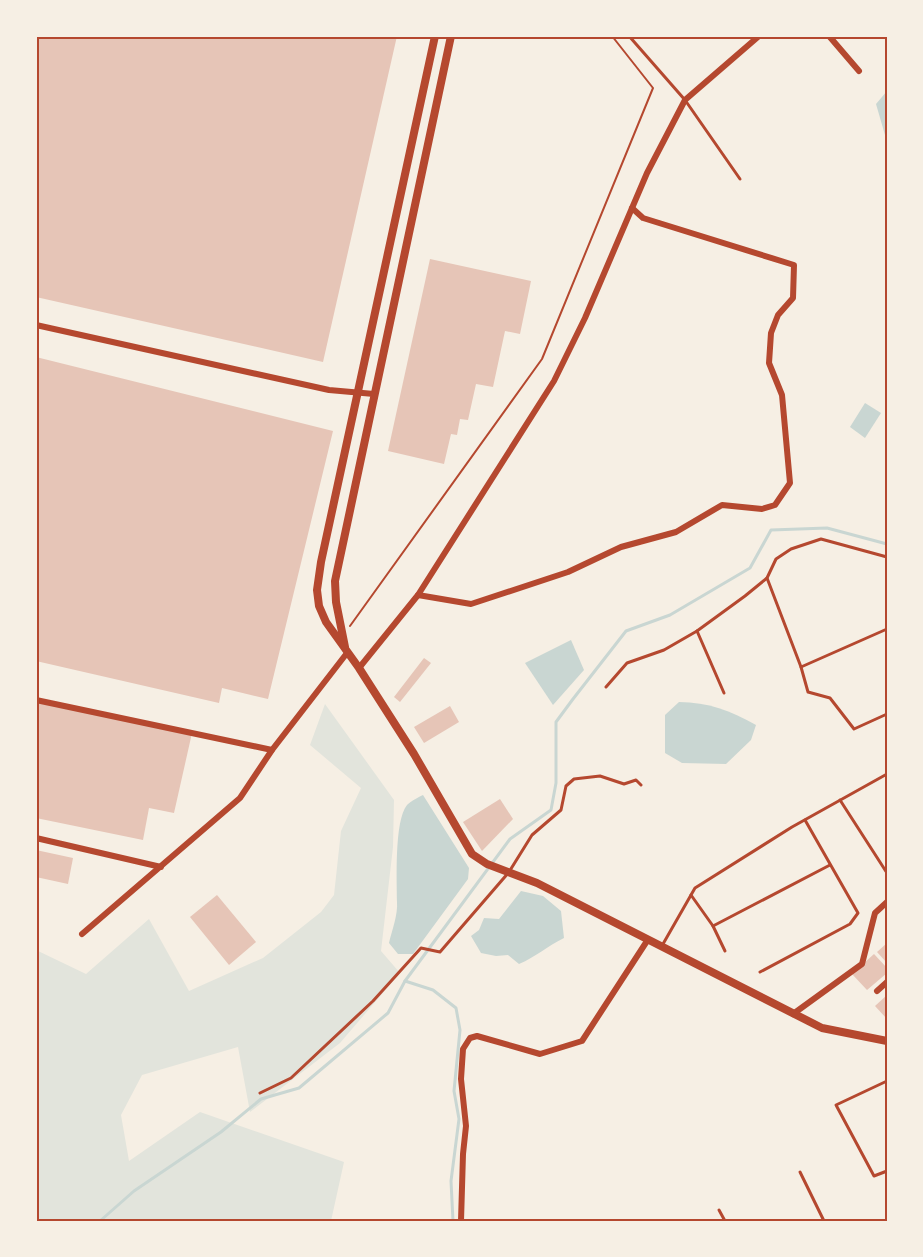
<svg xmlns="http://www.w3.org/2000/svg" width="923" height="1257" viewBox="0 0 923 1257" font-family="'Titillium Web',sans-serif">
<style>
.green{fill:#e2e4dc}
.water{fill:#c9d6d2}
.lines{fill:none;stroke-linecap:round;stroke-linejoin:round}
.stream{stroke:#c9d6d2;stroke-width:3}
.building{fill:#e6c5b7}
.path{stroke:#b5482f;stroke-width:2}
.service{stroke:#b5482f;stroke-width:3}
.minor{stroke:#b5482f;stroke-width:6}
.tertiary{stroke:#b5482f;stroke-width:8}
.neatline{fill:none;stroke:#b5482f;stroke-width:2}
</style>
<rect width="100%" height="100%" fill="#f6efe4"/>
<polygon class="green" points="325,704 394,800 393,847 381,951 400,973 340,1043 250,1112 238,1047 142,1075 121,1115 129,1161 200,1112 344,1162 331,1221 36,1221 36,950 86,974 149,919 189,991 263,958 321,912 334,895 341,831 361,788 310,745"/>
<g class="water">
<polygon points="887,91 887,142 876,104"/>
<polygon points="865,403 881,413 865,438 850,427"/>
<polygon points="571,640 584,670 553,705 525,663"/>
<path d="M679 702C708 702 731 711 756 725L751 740 726 764 682 763 665 753V715Z"/>
<path d="M423 795 469 868 468 879 413 954H398L389 943C392 930 398 915 397 902 397 882 394 821 407 805 411 801 419 797 423 795Z"/>
<path d="M521 891 543 896 561 911 564 938C547 946 536 957 519 964L508 955 496 956 481 953 471 936 479 930 484 918 499 919Z"/>
</g>
<g class="lines">
<g class="stream">
<polyline points="405,981 433,990 456,1008 460,1030 454,1091 459,1119 451,1181 453,1221"/>
<polyline points="100,1221 134,1191 221,1132 261,1099 299,1088 388,1013 405,981 510,839 551,810 556,783 556,722 573,699 626,631 670,615 750,568 771,530 827,528 887,544"/>
</g>
</g>
<g class="building">
<polygon points="36,36 397,36 323,362 36,297"/>
<polygon points="430,259 531,281 520,334 505,331 493,387 476,384 468,420 460,419 457,435 451,434 444,464 388,451"/>
<polygon points="36,357 333,431 268,699 222,688 219,703 36,661"/>
<polygon points="424,658 431,663 400,702 394,697"/>
<polygon points="36,699 192,733 174,813 149,808 143,840 36,818"/>
<polygon points="450,706 459,722 424,743 414,727"/>
<polygon points="500,799 513,819 482,851 463,822"/>
<polygon points="36,850 73,858 68,884 36,877"/>
<polygon points="217,895 256,942 229,965 190,917"/>
<polygon points="887,943 887,963 877,952"/>
<polygon points="874,954 887,968 887,973 867,990 852,974"/>
<polygon points="887,995 887,1019 875,1006"/>
</g>
<g class="lines">
<polyline class="path" points="350,626 542,359 653,88 612,36"/>
<g class="service">
<polyline points="629,36 685,100 740,179"/>
<polyline points="767,578 801,667 887,629"/>
<polyline points="697,631 724,693"/>
<polyline points="801,667 808,692 830,698 854,729 887,714"/>
<polyline points="606,687 627,663 664,650 697,631 745,596 767,578 776,559 791,549 821,539 887,557"/>
<polyline points="840,800 887,873"/>
<polyline points="691,895 713,926 725,951"/>
<polyline points="713,926 830,865"/>
<polyline points="663,944 695,888 792,827 887,774"/>
<polyline points="760,972 850,924 858,913 805,820"/>
<polyline points="887,1081 836,1105 874,1176 887,1171"/>
<polyline points="260,1093 291,1078 373,1001 421,948 440,952 509,872 532,835 561,810 566,786 574,779 600,776 624,784 636,780 641,785"/>
<polyline points="800,1172 824,1221"/>
<polyline points="719,1210 725,1221"/>
</g>
<g class="minor">
<polyline points="829,36 859,71"/>
<polyline points="36,325 329,390 374,394"/>
<polyline points="418,595 471,604 568,572 621,547 676,532 722,505 762,509 775,505 790,483 782,395 769,363 771,333 778,315 793,298 794,265 643,218 632,208"/>
<polyline points="359,668 418,595 554,381 585,318 647,173 685,100 759,36"/>
<polyline points="36,700 272,750"/>
<polyline points="36,838 161,867"/>
<polyline points="82,934 240,798 272,750 347,653"/>
<polyline points="877,991 887,982"/>
<polyline points="793,1014 862,964 875,913 887,902"/>
<polyline points="461,1221 463,1154 466,1126 461,1079 463,1049 470,1038 477,1036 540,1054 582,1041 647,941"/>
</g>
<g class="tertiary">
<polyline points="435,36 321,562 317,590 319,606 326,622 359,668 414,754 472,854 487,864 537,883 822,1028 887,1041"/>
<polyline points="345,647 336,602 335,581 451,36"/>
</g>
</g>
<rect width="923" height="1257" fill="none" stroke="#f6efe4" stroke-width="75"/>
<rect x="38" y="38" width="848" height="1182" class="neatline"/>
</svg>
